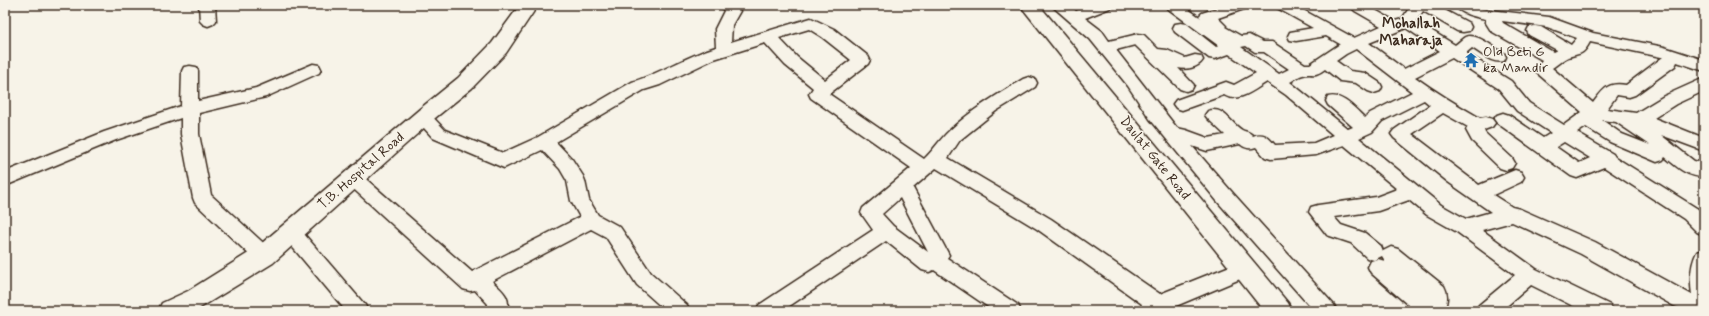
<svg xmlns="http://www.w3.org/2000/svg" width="1709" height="316" viewBox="0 0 1709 316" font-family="Mynerve,sans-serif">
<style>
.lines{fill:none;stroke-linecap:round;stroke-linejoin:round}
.minor-casing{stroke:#3b2a1e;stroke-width:3}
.major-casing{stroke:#3b2a1e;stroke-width:3}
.minor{fill:#f7f3e8;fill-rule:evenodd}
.major{fill:#f7f3e8;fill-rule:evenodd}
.labels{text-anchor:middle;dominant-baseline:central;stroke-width:3;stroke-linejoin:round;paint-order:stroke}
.poi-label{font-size:14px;fill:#3b2a1e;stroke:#f7f3e8;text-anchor:start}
.street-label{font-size:14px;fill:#3b2a1e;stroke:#f7f3e8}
.neighbourhood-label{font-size:15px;font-weight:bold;fill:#3b2a1e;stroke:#f7f3e8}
</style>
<rect width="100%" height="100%" fill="#f7f3e8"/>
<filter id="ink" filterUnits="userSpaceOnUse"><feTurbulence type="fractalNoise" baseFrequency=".025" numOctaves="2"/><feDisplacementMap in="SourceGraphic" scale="8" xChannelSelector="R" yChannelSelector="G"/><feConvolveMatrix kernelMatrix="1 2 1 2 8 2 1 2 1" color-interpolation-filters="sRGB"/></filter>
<g filter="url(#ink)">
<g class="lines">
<g class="minor-casing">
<g id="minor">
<polygon points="199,5 215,5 216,21 213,24 208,26 203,24 200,21"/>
<path d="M720 5H736L740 11 732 25 731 42 811 18 834 29 868 56 870 60 868 64 829 94 924 159C934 150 939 140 949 131 971 110 997 95 1023 79L1029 77 1035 79 1037 83 1035 87 996 111 960 140 948 158 1051 219 1160 294 1245 260 1252 262 1255 268 1252 274 1164 311H1139L1142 304 1037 229 936 168 913 188 949 255 947 258 1018 305 1021 311H994L934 270 929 272 922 270 886 241 782 311H756L759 305 873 230 861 213 863 208 911 168 811 98 809 94 813 88 785 65 765 43 714 59 660 85 644 90 556 142 572 159 583 176 585 181 589 200 598 215 620 227 651 273 687 305 690 311H666L637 285 606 237 591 229 492 281C502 291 511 296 507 311H487L488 304 475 290 470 291 463 289 347 183 344 178 347 173 353 171 359 173 472 272 580 217 571 201 567 181 560 169 542 150 504 168 433 138 414 117 417 113 423 111 429 113 445 130 503 153 538 137 632 82C661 73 687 56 716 47L715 29 724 11ZM809 29 822 37 851 60 825 80 797 57 779 38ZM900 198 928 252 893 226 882 214Z"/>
<path d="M1051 5H1069L1076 11 1091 5H1113L1110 8 1085 18 1102 31 1109 41 1138 34 1144 35 1158 49 1167 50 1185 58 1195 55 1201 56 1203 60C1198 68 1186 70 1178 68L1194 85 1192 89 1186 91 1180 89 1135 45 1116 50 1177 128 1186 130 1208 138 1225 135 1208 119 1205 115 1208 111C1224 106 1230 123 1242 130 1246 132 1250 132 1253 136 1264 132 1268 137 1275 145L1314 143 1333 135 1286 95 1267 82C1255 89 1238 104 1224 95L1182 110 1176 108 1173 104 1176 100 1226 82 1234 85 1256 73 1229 54 1215 59 1209 58 1175 32 1173 28 1175 24 1181 23 1187 24 1216 47 1219 46 1167 8 1164 5H1182L1201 18 1199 16 1202 13 1226 5H1250L1247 8 1218 18 1226 26 1225 27 1241 36 1249 35 1263 42H1272L1305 64H1310L1340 44 1326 36 1296 41 1290 40 1288 36 1290 32 1313 28 1277 8 1274 5H1294L1354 38 1381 26 1355 11 1352 8 1354 5H1366L1395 21 1402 19 1411 5H1435L1469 23 1471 27 1469 31 1463 32 1457 31 1423 11 1416 21 1455 45C1458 43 1462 39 1465 37 1476 32 1494 48 1504 53L1506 57 1504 61C1492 64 1482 54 1472 48L1466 53 1511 81 1529 103 1564 125 1582 112 1537 73 1535 69 1542 60 1491 31 1486 23V19C1476 17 1460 14 1454 5H1475L1482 9 1549 17 1593 33 1664 47 1704 60V71L1677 62 1675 66 1635 95 1629 97 1617 95 1607 109 1636 113 1664 96 1704 78V91L1676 104 1654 118 1704 138V151L1661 135 1694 161 1704 163V177C1687 177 1677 167 1665 157L1663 160 1657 162 1610 142 1586 127 1577 133 1613 154 1615 157 1698 209 1704 215V235L1697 232 1684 219 1604 167 1577 178 1571 176 1497 123 1494 119 1497 115 1503 113 1509 115 1543 138 1551 133 1517 111 1499 89 1452 58 1415 77C1436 92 1457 105 1480 118L1486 117 1492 119 1495 123 1492 127 1484 130 1485 133 1512 158 1515 163 1512 168 1506 170 1500 168 1472 141 1466 130 1468 127 1443 113 1412 134 1479 185 1515 170 1521 172 1524 177 1521 182 1493 195 1512 207 1520 209 1595 242 1692 295C1690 281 1690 265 1697 252L1704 250V311H1688L1674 306 1581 254 1512 222 1482 230 1536 269 1610 305 1613 311H1583L1531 285 1501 311H1476L1479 305 1515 275 1457 232 1427 215 1409 200 1378 211 1334 217 1341 225 1365 233 1381 246 1383 251 1391 247 1398 249 1444 286C1449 295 1447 302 1444 311H1415L1371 273 1368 267 1371 261 1378 259 1385 261 1382 256 1374 260 1367 258 1351 243 1327 235 1309 212 1311 207 1318 205 1376 197 1397 189 1344 145 1316 155 1271 159 1265 157 1256 147C1250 149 1246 149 1240 144L1207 151 1192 146 1231 191 1334 305 1337 311H1314L1217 201 1150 119 1128 86 1090 39ZM1502 21 1547 27 1577 38 1571 45 1541 27 1535 26 1529 27 1527 31 1529 35 1557 50 1553 52 1503 23ZM1406 28 1440 51 1404 69 1369 43ZM1590 42 1661 57H1663L1626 85C1607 82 1604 89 1593 103L1552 68C1557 65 1563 59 1568 57 1581 53 1583 55 1590 42ZM1246 46 1255 52H1264L1289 69 1279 74 1241 47ZM1356 49 1412 92 1370 113 1365 118C1355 109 1342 93 1328 97L1326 101 1328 105 1353 127 1348 129 1290 82C1294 80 1298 76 1303 75 1313 72 1313 78 1325 69L1340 81 1356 83 1368 91 1374 93 1380 91 1382 87 1380 83 1365 73 1350 71 1336 61 1346 54ZM1424 100 1430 105 1394 130 1391 134 1394 138 1448 182 1491 212 1466 219 1441 205 1359 138 1372 132 1382 121ZM1602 120 1616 122 1650 145 1622 134ZM1564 142 1590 158 1579 163 1556 147Z"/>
<polygon points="313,64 319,65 321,69 319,73 266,97 199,113 199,134 211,195 271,250 274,256 271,262 264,264 257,262 195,203 193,198 181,134 181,118 116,140 5,186 5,172 104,132 181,106 182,71 184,67 190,66 196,67 198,71 198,101 256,88"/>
<polygon points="291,224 298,227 365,305 368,311 346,311 284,237 281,232 284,227"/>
</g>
</g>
<g class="major-casing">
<g id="major">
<polygon points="520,5 538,5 506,53 472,88 435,118 273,263 195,311 158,311 162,303 188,291 255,249 421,108 458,78 492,43"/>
<polygon points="1020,5 1039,5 1288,303 1292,311 1264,311"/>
</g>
</g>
<use href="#minor" class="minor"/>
<use href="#major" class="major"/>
</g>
</g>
<defs>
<g id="temple-bare" transform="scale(1.2)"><path d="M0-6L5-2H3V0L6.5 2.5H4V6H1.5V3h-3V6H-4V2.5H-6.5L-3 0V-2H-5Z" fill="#1f6fb2" stroke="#f7f3e8" stroke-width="2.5" paint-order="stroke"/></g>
</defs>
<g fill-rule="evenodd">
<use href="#temple-bare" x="1471" y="60"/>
</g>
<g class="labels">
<g class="poi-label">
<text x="1483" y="52">Old Beti G<tspan x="1483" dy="16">ka Mandir</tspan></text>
</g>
<g class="street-label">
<text transform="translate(1155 158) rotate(51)">Daulat Gate Road</text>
<text transform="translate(361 171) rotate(-41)">T.B. Hospital Road</text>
</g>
<g class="neighbourhood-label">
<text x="1411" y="24">Mohallah<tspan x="1411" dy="17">Maharaja</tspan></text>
</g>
</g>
<rect width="1709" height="316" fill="none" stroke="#f7f3e8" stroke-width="20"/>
<rect x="10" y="10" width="1689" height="296" fill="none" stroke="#3b2a1e" stroke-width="1.5" filter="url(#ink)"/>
</svg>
